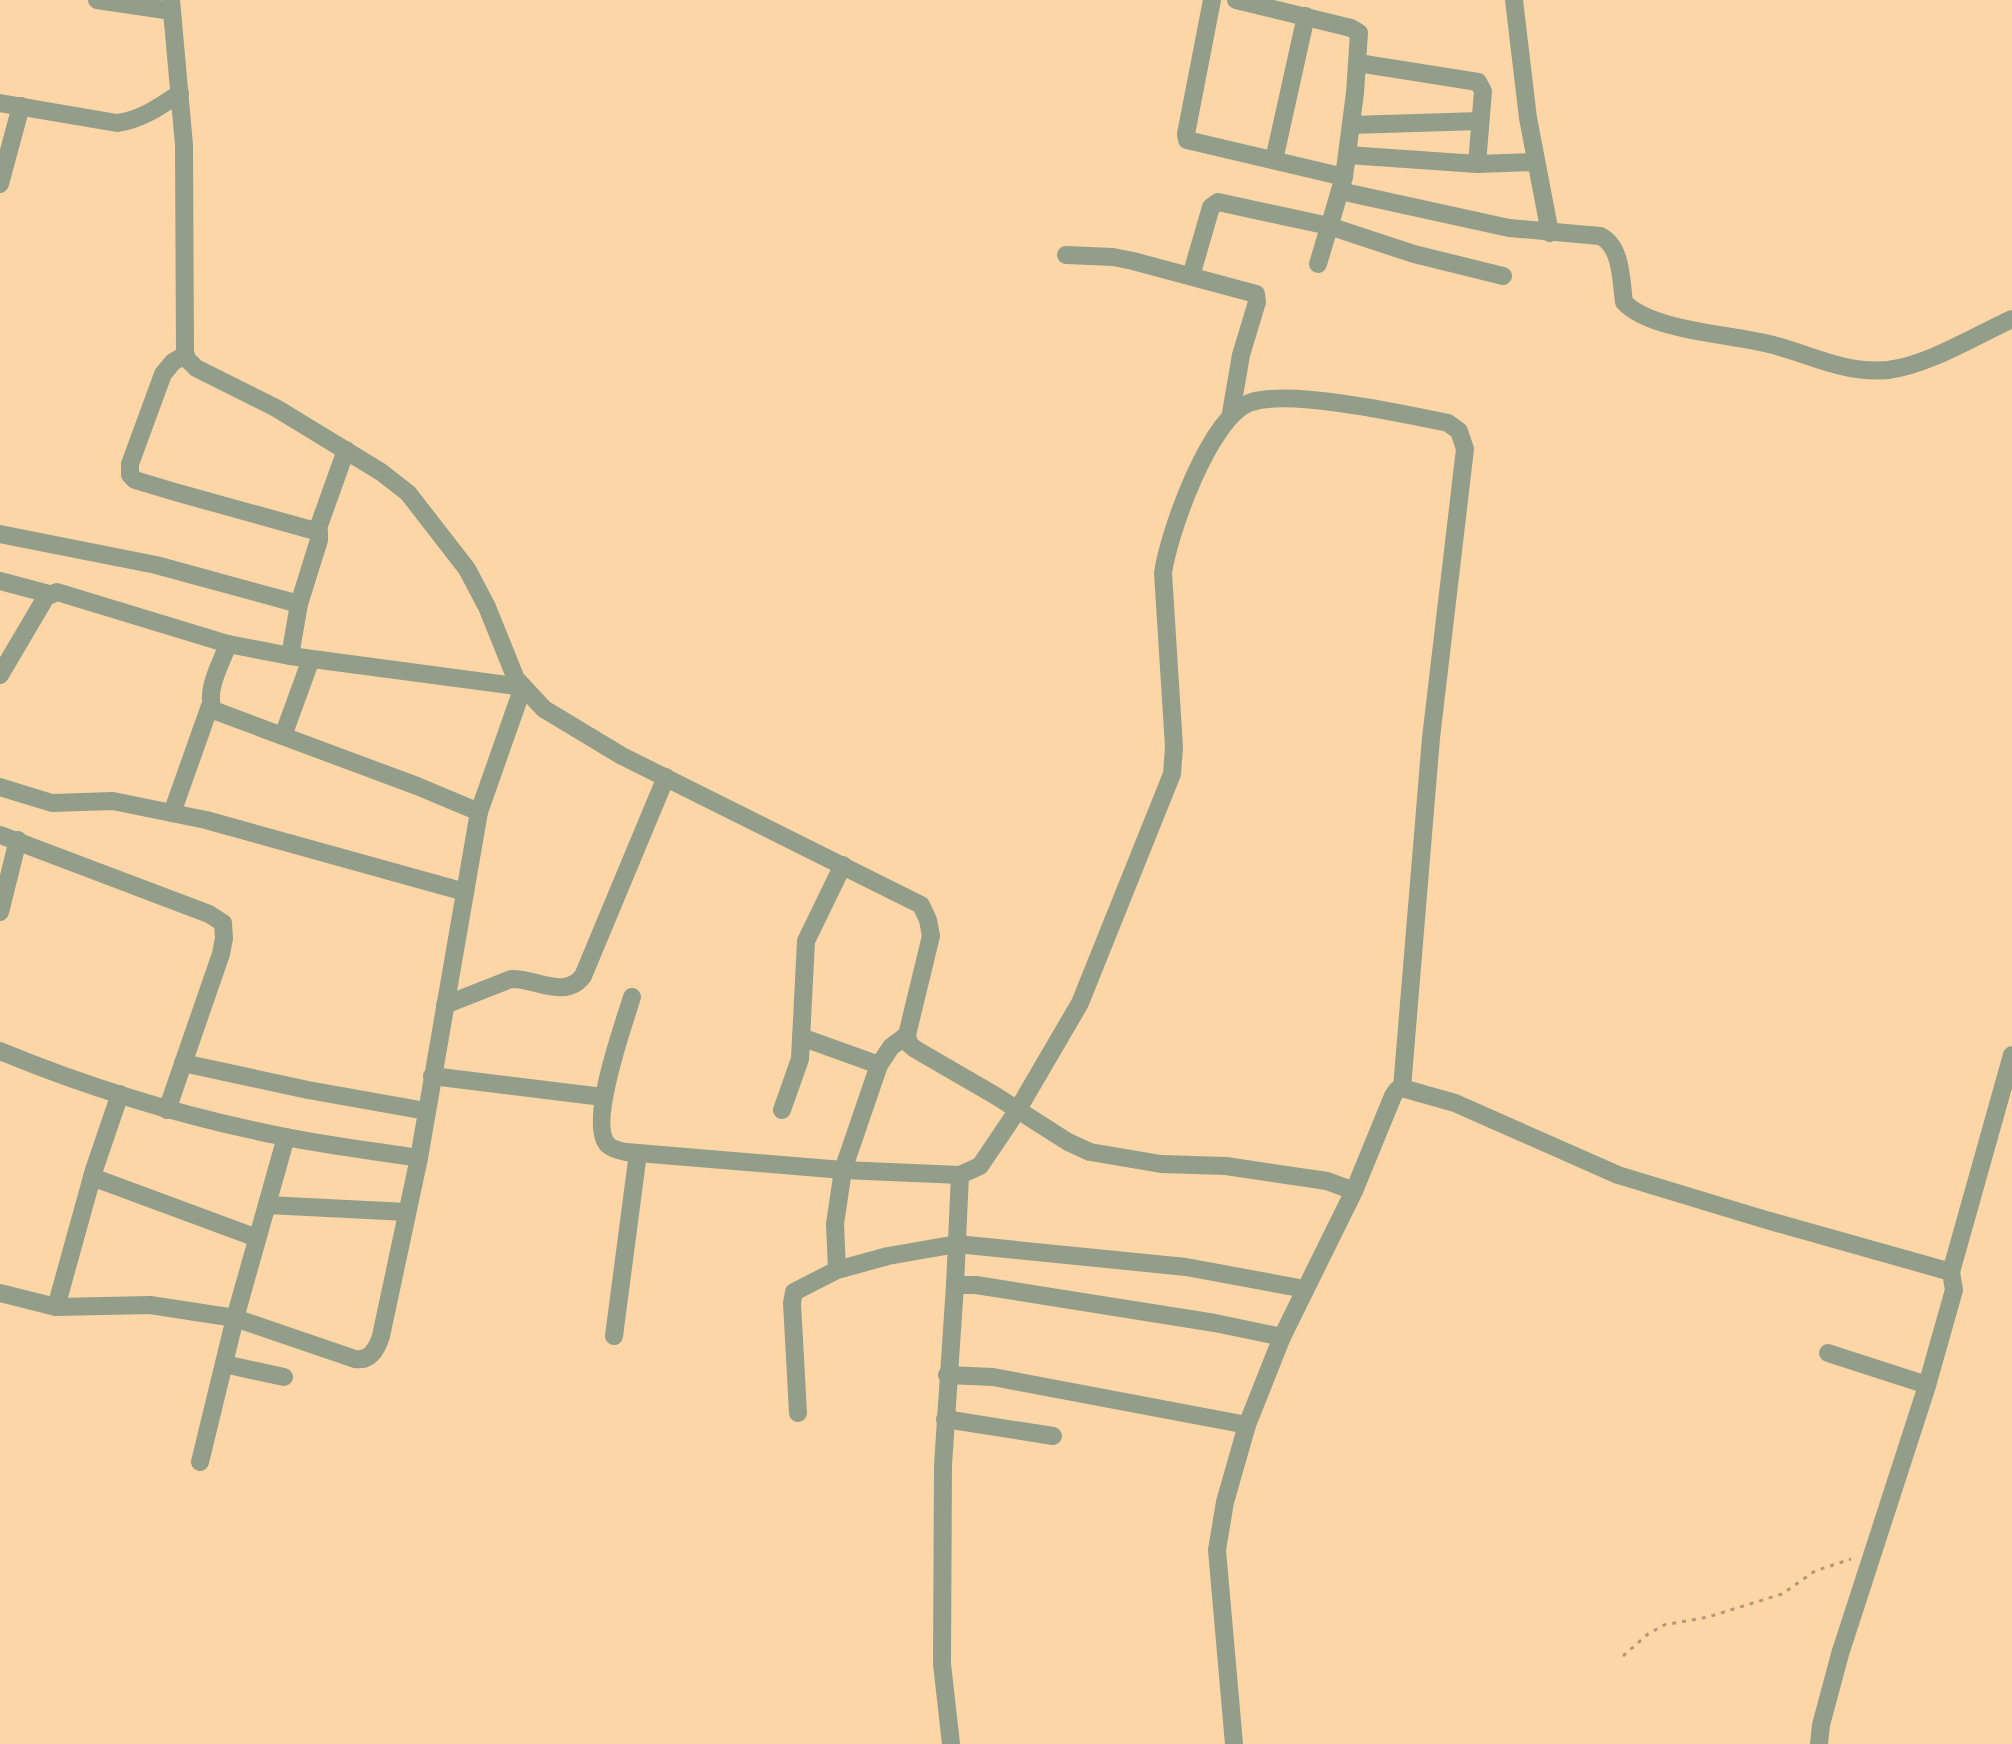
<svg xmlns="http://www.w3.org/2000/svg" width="2012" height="1744" viewBox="0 0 2012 1744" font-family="Rubik,sans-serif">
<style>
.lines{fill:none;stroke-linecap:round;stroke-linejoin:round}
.path{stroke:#b69873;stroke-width:3;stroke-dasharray:4 6;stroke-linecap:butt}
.minor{stroke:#929e89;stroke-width:18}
</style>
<rect width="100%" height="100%" fill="#fdd6a8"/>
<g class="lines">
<polyline class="path" points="1623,1656 1648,1634 1664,1625 1708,1617 1782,1594 1815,1571 1851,1559"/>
<g class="minor">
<polyline points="97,0 172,11"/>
<polyline points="171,0 184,145 185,352 187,359 196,368 276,408 381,472 408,493 467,569 487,607 516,679 544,709 622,756 921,905 928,920 931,936 907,1035 909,1044 915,1049 996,1096 1068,1142 1090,1152 1161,1164 1226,1166 1327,1181 1354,1191"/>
<polyline points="1212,0 1186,134 1187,140 1344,177"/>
<polyline points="1236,0 1351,28 1359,33 1355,93 1344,177 1318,264"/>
<polyline points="1514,0 1528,118 1550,233"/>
<polyline points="1358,63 1478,82 1483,91 1477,164"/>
<path d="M0 103 117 123C141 120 161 106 180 93"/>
<polyline points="1351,125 1480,121"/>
<polyline points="1348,155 1477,164 1536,162"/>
<polyline points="1274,160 1306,16"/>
<polyline points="0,184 21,106"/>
<path d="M1340 191 1509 228 1600 236C1622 246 1621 281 1624 302 1650 331 1732 334 1769 344 1810 354 1844 374 1888 370 1928 365 1975 336 2012 319"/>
<polyline points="1066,255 1113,257 1133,261 1256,294 1257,302 1241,355 1231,413"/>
<polyline points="1191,276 1211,207 1218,202 1329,226 1414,254 1503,276"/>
<polyline points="185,355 173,362 163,374 130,464 130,475 135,480 175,492 319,532 319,540 299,604 290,656"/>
<polyline points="317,531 346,450"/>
<polyline points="0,534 156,565 299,604"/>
<polyline points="0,581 49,594"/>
<path d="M228 644C221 664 205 690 213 710L417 786 479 812"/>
<path d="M0 675 46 597 57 592 228 644 290 656 523 687 479 812 419 1158 381 1336C377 1349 370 1361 355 1359L235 1318 150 1305 56 1307 0 1293"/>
<polyline points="283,736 311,659"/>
<polyline points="0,787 52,803 113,801 206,820 465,892"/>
<polyline points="172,813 211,703"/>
<polyline points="0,835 209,914 223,923 224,938 221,954 167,1110"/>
<polyline points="0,912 18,840"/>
<path d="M632 997C624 1024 587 1124 608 1145 612 1149 621 1151 626 1152L843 1170 960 1175 980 1166 1017 1111 1080 1003 1172 774 1174 747 1163 573C1169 532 1209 419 1249 403 1286 388 1405 414 1448 423L1459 431 1465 449 1431 738 1402 1088"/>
<path d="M445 1005 511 979C536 978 565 1000 583 976L666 777"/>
<polyline points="801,1037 879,1065"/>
<path d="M0 1051C92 1089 188 1118 286 1137 330 1146 375 1151 419 1158"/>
<polyline points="183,1063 308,1090 426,1111"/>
<polyline points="432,1076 603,1097"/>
<polyline points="782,1110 800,1059 806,941 843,865"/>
<polyline points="92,1177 257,1238"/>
<polyline points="267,1205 407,1212"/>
<polyline points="837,1270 835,1224 843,1170 879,1065 891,1047 907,1035"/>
<polyline points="1951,1272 2012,1055"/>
<polyline points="955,1285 976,1285 1215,1323 1282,1337"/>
<polyline points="56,1307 94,1170 120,1094"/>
<polyline points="614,1336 638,1153"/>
<polyline points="1828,1353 1927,1385"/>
<polyline points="224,1364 284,1377"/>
<polyline points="947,1375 993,1377 1247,1425"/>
<polyline points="798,1413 792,1303 794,1292 837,1270 888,1256 957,1244 1186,1267 1305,1289"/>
<polyline points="945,1419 1053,1436"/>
<polyline points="200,1462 235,1318 286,1137"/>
<polyline points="951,1744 942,1664 943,1465 955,1285 960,1175"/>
<polyline points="1234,1744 1217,1550 1225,1502 1247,1425 1282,1337 1354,1191 1393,1096 1397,1090 1402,1088 1455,1103 1618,1175 1763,1219 1951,1272 1954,1290 1926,1389 1840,1654 1821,1725 1819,1744"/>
</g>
</g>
</svg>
